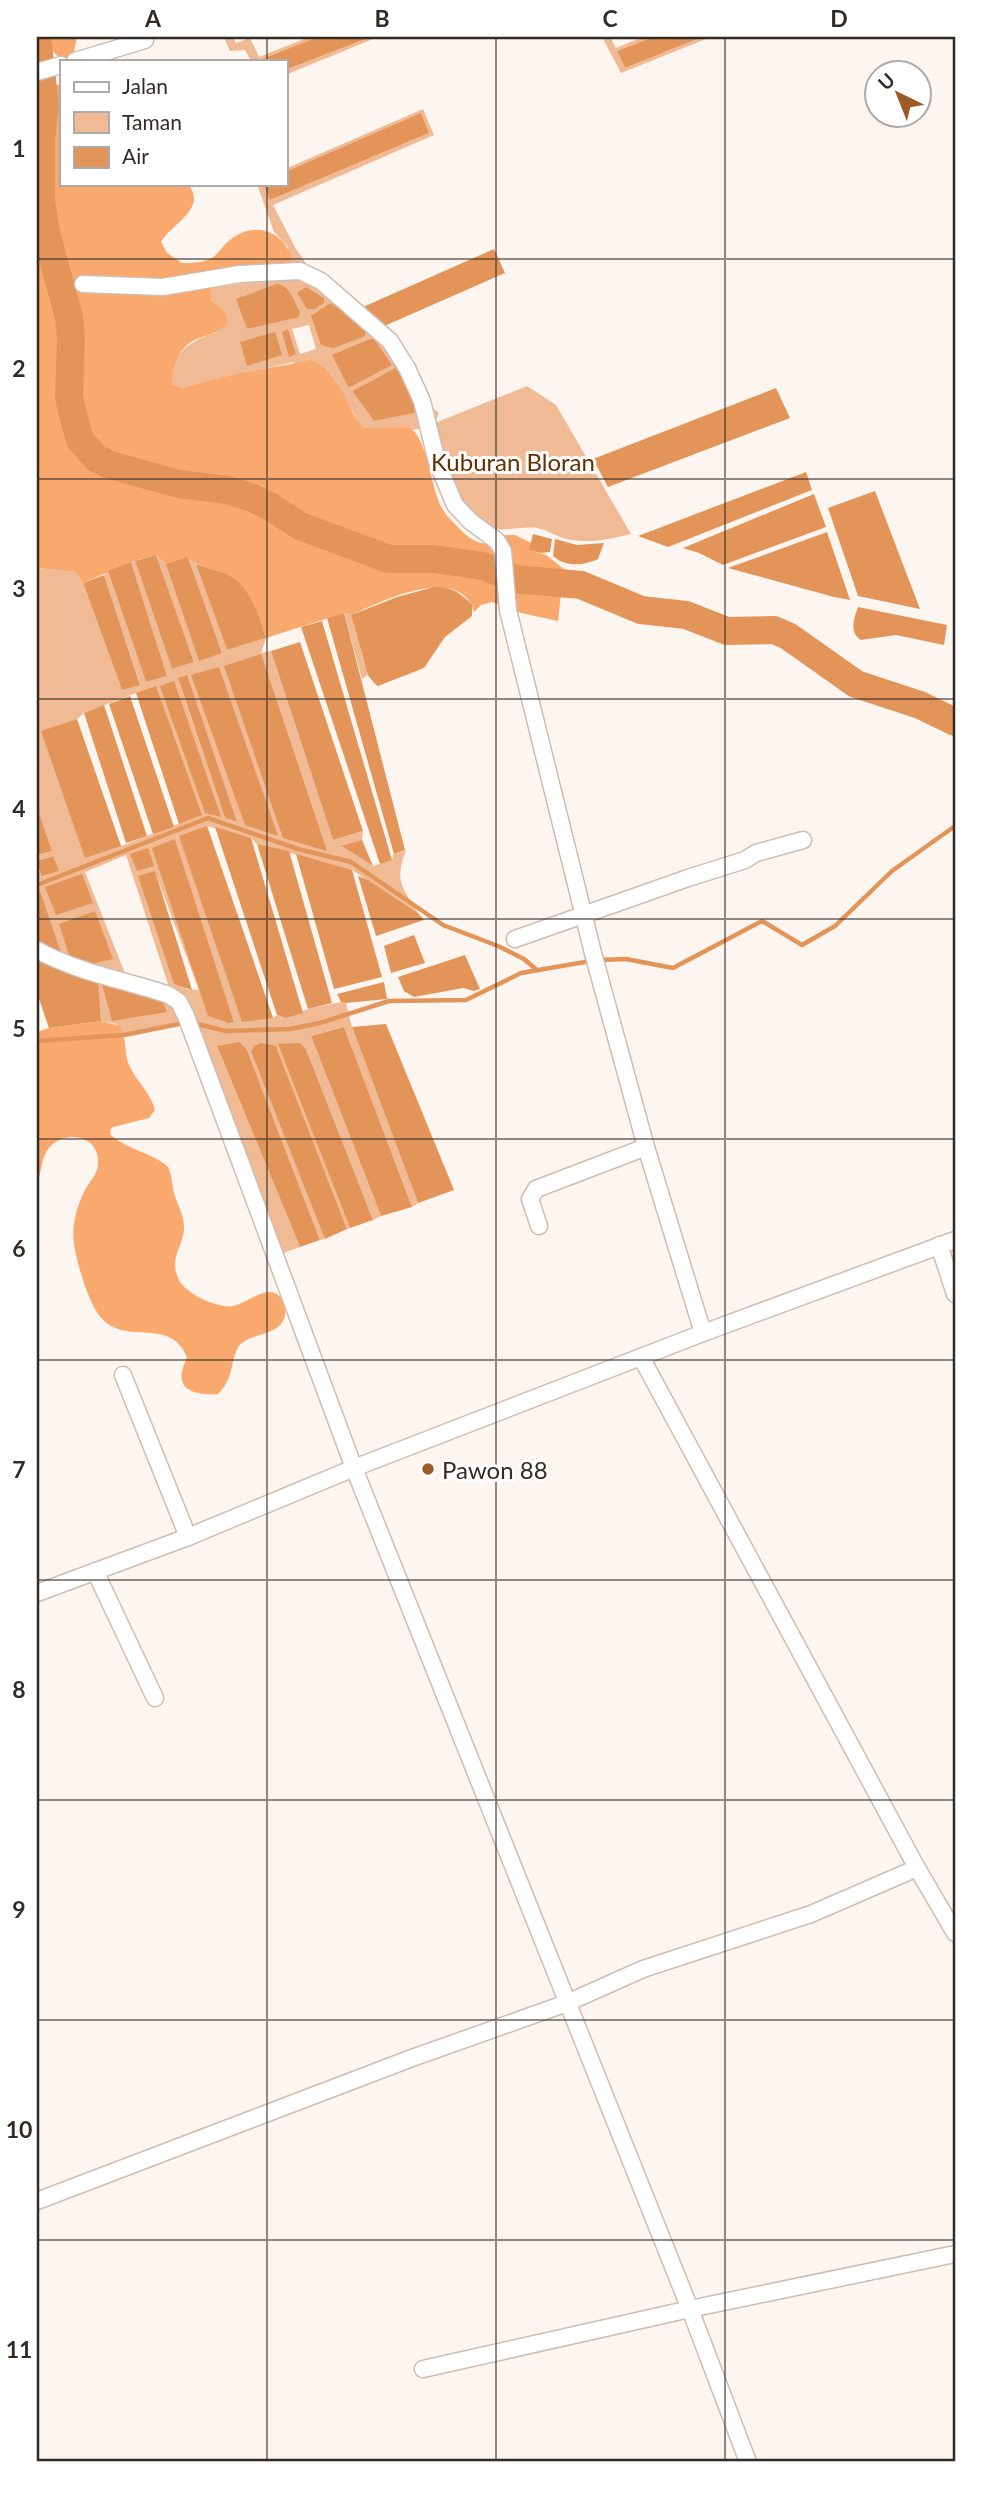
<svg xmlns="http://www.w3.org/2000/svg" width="992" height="2499" viewBox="0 0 992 2499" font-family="Lato,sans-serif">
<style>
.green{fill:#f0ba95;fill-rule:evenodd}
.forest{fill:#f9a96d}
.water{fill:#e39559}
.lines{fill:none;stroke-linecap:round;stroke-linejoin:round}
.stream{stroke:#e39559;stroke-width:4.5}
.river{stroke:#e39559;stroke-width:28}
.minor-casing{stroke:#d0bdb0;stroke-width:19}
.minor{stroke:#fff;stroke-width:16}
.grid{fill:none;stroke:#332b26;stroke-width:2;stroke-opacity:0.55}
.poi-dot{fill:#9d5c27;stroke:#fff;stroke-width:2.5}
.labels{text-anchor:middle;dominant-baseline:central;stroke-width:6;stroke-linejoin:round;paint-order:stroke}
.park-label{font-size:24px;fill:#633100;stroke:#fff}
.poi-label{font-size:24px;fill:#332b26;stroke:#fff;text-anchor:start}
.neatline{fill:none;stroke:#332b26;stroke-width:2.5}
.grid-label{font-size:23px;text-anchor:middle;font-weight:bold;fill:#332b26}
</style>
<rect width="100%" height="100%" fill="#fdf5ef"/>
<g class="green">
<polygon points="224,37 233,37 236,43 250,38 259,57 309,37 318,37 261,61 251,61 245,50 230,51"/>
<polygon points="371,37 378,37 285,75 285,70"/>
<polygon points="602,37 610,37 616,48 643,37 653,37 617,51 625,68 702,37 711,37 621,73"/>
<path d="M423 109 434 135 273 205 296 249 310 269 407 359 434 409 439 413 435 423 527 386 556 405 631 534C611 539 588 544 567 539 557 537 548 530 537 528 522 526 504 532 489 528 457 520 440 452 434 424L414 430 409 427 363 429 348 404 293 362 182 388H174L171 385C171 352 189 342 217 332L224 311 211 299V291L215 287 239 284 289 248 274 232 257 184H263L270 200 429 133 420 114 285 172V169ZM276 284 299 316 247 329 237 299ZM309 325 316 349 300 354 292 329ZM395 368 419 409 374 421 352 391Z"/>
<path d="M156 555 166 564 222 653 188 557 196 564 227 650 266 638 261 653 271 651 333 840 363 831 362 840 342 847 373 866 391 860 394 854 406 850C394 882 402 886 418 913L352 870 257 844 251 838 207 826 273 1018 277 1015 286 1018 308 1009 341 1002 346 1003 352 1027 418 1203 412 1207 344 1027 311 1036 381 1216 373 1220 306 1049 279 1044 350 1228 347 1229 276 1046 325 1239 320 1240 247 1050 217 1046 300 1247 272 1257 193 1043 204 1036 197 1023 173 1024 124 1035 116 1024 101 1021 97 982 37 959 39 891 37 892V864L41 876 53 856 37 861V855L52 851 37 807V568L75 572 83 583 122 690 140 684 104 575 108 571 146 682 167 676 131 562 135 561 172 669 194 662ZM178 679 236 822 225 818ZM136 693 201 815 121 846 42 731 77 719 84 713ZM174 839H175L234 1022 221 1021ZM126 855 169 987 126 976 85 872ZM155 872 199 990 186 989 138 876Z"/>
<polygon points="344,613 351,615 368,675 362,679"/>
</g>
<g class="forest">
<polygon points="37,37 77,37 73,56 62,60 49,48 37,43"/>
<path d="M61 84V184H188C208 209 172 223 161 242L167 253 182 263C191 263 202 263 210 259 218 255 223 245 230 240 254 220 284 231 292 259 270 295 230 272 211 291V299C214 303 221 307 224 311 238 331 203 335 193 341 178 349 171 369 172 385L182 388 237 374 312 360 326 369 342 391 354 415 363 428 409 427C426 436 431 483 439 502 443 513 451 520 459 528 466 536 475 543 487 544L506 535H515L531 543 530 550 546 555 564 569 558 621 521 613 492 602 481 605 474 612C460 562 380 602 351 615L344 613 266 638C258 618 249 587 229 576 216 568 200 569 188 558L166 564 156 555 131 562 83 583 75 572 37 568V116L45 106 42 92 50 86Z"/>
<path d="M101 1021 120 1026C127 1039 124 1052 129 1065 136 1081 151 1093 155 1110L149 1118 113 1127 110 1130 111 1135C127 1150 154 1153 168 1167 172 1176 172 1184 174 1193 177 1204 185 1217 184 1229 183 1248 168 1258 179 1280 186 1294 218 1309 234 1306 245 1303 257 1293 269 1292 284 1291 290 1314 281 1324 271 1335 254 1334 242 1343 229 1353 237 1376 218 1394 206 1395 185 1394 182 1380 180 1372 185 1363 187 1357 169 1314 122 1349 98 1314 87 1297 77 1264 74 1244 71 1227 77 1206 84 1192 88 1183 98 1174 98 1164 100 1135 65 1129 49 1148 41 1157 42 1172 37 1183V1032L49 1028Z"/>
</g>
<g class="water">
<polygon points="318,37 371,37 285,70 285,61 260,60"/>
<polygon points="653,37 702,37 625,68 617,51"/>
<polygon points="421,113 429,133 270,200 263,184 285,184 285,172"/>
<polygon points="494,249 505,273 382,327 363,307"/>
<path d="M276 284C290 284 294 302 300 312L299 317 247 329 236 299Z"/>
<polygon points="306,287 324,298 324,303 314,309 307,309 297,293"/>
<polygon points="330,303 343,310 365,331 365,336 334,348 321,345 311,316"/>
<polygon points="288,329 296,354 289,357 282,332"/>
<polygon points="275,332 282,355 247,366 240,342"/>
<polygon points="370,339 374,339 392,365 350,387 348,386 332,355"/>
<polygon points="395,368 398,369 419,409 418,412 374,421 352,391"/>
<polygon points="776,388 790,418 608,487 593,459"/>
<polygon points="806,472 812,490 668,547 638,536"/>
<polygon points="875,491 920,609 858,596 828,508"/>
<polygon points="814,494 826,527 723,565 699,553 683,548"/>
<polygon points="827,532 850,600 834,597 728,568"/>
<polygon points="533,534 552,539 550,552 541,553 529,550"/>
<path d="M555 539 577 545 604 543 598 559C583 566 565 567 553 556Z"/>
<polygon points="156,555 194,662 172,669 135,561"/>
<polygon points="188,557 222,653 199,661 166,564"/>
<polygon points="131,562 167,676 146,682 108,571"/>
<path d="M196 564C206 568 218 570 228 575 251 586 258 616 266 638L227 650Z"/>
<polygon points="104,575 140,685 122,690 83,583"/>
<path d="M434 587C451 586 461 593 472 605V616L445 637 424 668 378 686 374 683 368 675 351 615 397 597Z"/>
<path d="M858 607 947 625 944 645 896 635 861 640C849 633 854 618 858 607Z"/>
<polygon points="344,613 405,850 394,854 327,618"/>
<polygon points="322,621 392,860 380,864 301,627"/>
<polygon points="300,642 363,831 333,840 271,651"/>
<polygon points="261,654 327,851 283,838 224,666"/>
<polygon points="219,667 278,836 245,825 191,675"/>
<polygon points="187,675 237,822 225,818 178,678"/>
<polygon points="174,681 221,817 205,813 160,686"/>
<polygon points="156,686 202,815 179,824 136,693"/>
<polygon points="130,696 174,827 153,834 109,704"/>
<polygon points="104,705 147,836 126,843 84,713"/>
<polygon points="77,719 121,846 85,858 41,731"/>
<polygon points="37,807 52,851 37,855"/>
<polygon points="207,826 273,1018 242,1022 179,836"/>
<polygon points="215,827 251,838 303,1013 286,1018 277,1015"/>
<polygon points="175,839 234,1022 229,1023 208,1016 152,848"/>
<polygon points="362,840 373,866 341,846"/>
<polygon points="257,844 289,851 332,1003 308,1009"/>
<polygon points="148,848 154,866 137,871 130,854"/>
<polygon points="296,854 352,870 382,977 334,989"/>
<polygon points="53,856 59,871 41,876 37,861"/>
<polygon points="155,871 192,990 174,984 138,876"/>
<polygon points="82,874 93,903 56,915 45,887"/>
<polygon points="358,876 368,880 418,913 424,920 376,936"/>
<polygon points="40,891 62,956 37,943 37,892"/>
<polygon points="95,911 113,959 92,964 69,955 59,924"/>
<polygon points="414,935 425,963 391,973 384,946"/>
<polygon points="465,955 480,989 474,991 463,988 414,997 404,991 398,977"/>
<polygon points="37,959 98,982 101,1021 49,1028 37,993"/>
<polygon points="384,982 387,999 346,1003 341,1002 337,994"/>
<polygon points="102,984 157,998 163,1002 167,1012 112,1021"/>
<polygon points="386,1024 454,1190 418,1203 352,1027"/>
<polygon points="344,1027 412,1207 381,1216 311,1036"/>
<polygon points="239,1042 247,1050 320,1240 300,1247 217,1046"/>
<polygon points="261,1043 276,1046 347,1229 325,1239 251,1051 254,1046"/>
<polygon points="300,1043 306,1049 373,1220 350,1228 278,1044"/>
</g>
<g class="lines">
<g class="stream">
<polyline points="37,885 208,818 298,849 351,862 443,925 498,946 524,959 537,970"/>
<polyline points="600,960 626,959 673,968 762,921 802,945 835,926 892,871 955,826"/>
<polyline points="193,1023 226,1031 290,1029 320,1023 389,1001 466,1000 521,973 591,961"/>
<polyline points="37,1041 124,1035 184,1023"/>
</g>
<polyline class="river" points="37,37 45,106 41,139 41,201 46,233 69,317 71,339 69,397 72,411 80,440 96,458 110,465 179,484 228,490 252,498 271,507 300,526 389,559 434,559 483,566 515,579 581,585 641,610 686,615 727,631 774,630 788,636 856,684 920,705 955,722"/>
<g class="minor-casing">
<g id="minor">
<polyline points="75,61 145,40"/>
<polyline points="37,72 61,65"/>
<polyline points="83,284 163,287 240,274 300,271 321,281 390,341 407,368 422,401 437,462 455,505 470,521 497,541 503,551 508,610 593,953 646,1147 703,1333"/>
<polyline points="515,939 688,878 745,860 756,853 803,840"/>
<path d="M37 950C79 973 125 980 169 995L179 1002 186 1016 354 1468 690 2309 748 2462"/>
<polyline points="539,1226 530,1199 536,1189 646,1147"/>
<polyline points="939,1245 955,1294"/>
<polyline points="641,1357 917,1868 955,1933"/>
<polyline points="123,1375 188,1537"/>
<polyline points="95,1571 155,1698"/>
<polyline points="37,1593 188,1537 354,1468 703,1333 955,1240"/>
<polyline points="37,2201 412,2058 567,2003 643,1969 811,1914 917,1868"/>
<polyline points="423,2369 690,2309 955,2254"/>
</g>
</g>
<use href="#minor" class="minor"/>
</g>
<path class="grid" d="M267 37V61M496 37V2462M725 37V2462M267 184V2462M37 259H955M37 479H955M37 699H955M37 919H955M37 1139H955M37 1360H955M37 1580H955M37 1800H955M37 2020H955M37 2240H955"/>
<circle class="poi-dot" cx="428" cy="1469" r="7"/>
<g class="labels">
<g class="park-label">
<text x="513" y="461">Kuburan Bloran</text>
</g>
<g class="poi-label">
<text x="442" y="1469">Pawon 88</text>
</g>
</g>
<rect width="992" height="2499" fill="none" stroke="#ffffff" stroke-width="77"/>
<rect x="60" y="60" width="228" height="126" fill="#ffffff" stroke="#adaaa8" stroke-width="2"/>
<rect x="74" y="82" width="35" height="10" fill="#ffffff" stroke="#adaaa8" stroke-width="2"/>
<text x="122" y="94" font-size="21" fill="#332b26">Jalan</text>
<rect x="74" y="112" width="35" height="21" fill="#f0ba95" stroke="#adaaa8" stroke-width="2"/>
<text x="122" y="130" font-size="21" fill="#332b26">Taman</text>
<rect x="74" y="147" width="35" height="21" fill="#e39559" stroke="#adaaa8" stroke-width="2"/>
<text x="122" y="164" font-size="21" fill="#332b26">Air</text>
<g transform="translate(898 94) rotate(317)"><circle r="33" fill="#ffffff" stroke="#adaaa8" stroke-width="2"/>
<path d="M0-5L12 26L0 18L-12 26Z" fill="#9d5c27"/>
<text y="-10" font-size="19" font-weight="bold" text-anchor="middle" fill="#332b26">U</text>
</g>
<rect x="38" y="38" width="916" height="2422" class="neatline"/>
<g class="grid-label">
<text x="153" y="27">A</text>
<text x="382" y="27">B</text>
<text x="610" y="27">C</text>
<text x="839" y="27">D</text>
<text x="19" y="157">1</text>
<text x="19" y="377">2</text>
<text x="19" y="597">3</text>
<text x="19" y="817">4</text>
<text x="19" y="1037">5</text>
<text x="19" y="1257">6</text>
<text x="19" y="1478">7</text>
<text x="19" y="1698">8</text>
<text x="19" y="1918">9</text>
<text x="19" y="2138">10</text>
<text x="19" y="2358">11</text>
</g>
</svg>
